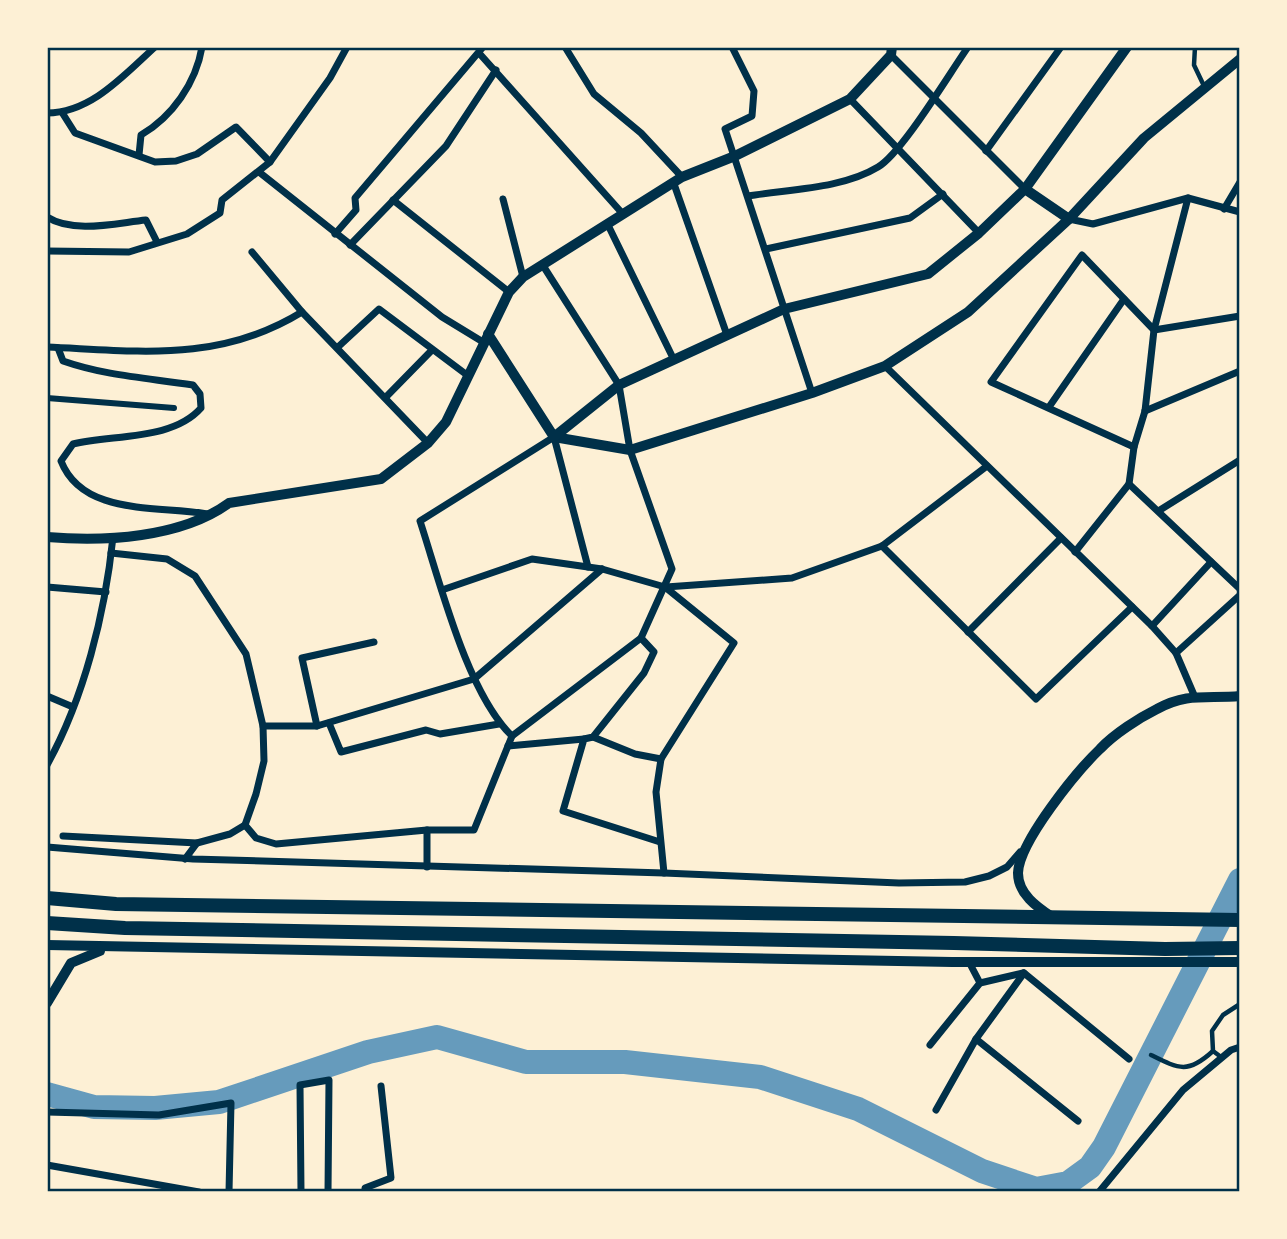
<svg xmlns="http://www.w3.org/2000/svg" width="1287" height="1239" viewBox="0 0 1287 1239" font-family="'Times New Roman',serif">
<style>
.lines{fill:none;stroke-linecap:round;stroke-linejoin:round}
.river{stroke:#669bbc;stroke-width:24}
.service{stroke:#003049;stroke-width:4.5}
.pedestrian{stroke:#003049;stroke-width:6}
.minor{stroke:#003049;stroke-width:7}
.tertiary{stroke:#003049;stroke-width:10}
.secondary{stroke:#003049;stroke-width:10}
.trunk{stroke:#003049;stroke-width:14}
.neatline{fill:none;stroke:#003049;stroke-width:2.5}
</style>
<rect width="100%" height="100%" fill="#fdf0d5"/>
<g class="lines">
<polyline class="river" points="47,1094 94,1107 155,1108 219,1102 368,1052 437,1037 526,1062 625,1062 760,1077 858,1109 982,1171 1036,1189 1068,1183 1090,1167 1104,1147 1240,880"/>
<g class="service">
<polyline points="1195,47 1194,65 1204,86"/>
<path d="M1151 1055C1179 1069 1188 1074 1213 1051"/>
<polyline points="1221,1057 1213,1051 1212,1031 1223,1015 1240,1004"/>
</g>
<polyline class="pedestrian" points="47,398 174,408"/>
<g class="minor">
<polyline points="565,47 594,94 641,133 682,177"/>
<polyline points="732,47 754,91 752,116 725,129 812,393"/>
<polyline points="479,53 622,213"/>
<polyline points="891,55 1025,189"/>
<polyline points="850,99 979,233"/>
<path d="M47 113C91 113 124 75 155 47"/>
<polyline points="63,114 75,133 155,162 176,161 197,154 236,127 270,162"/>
<polyline points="986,151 1061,47"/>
<path d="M139 155 141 135C172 117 196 83 202 47"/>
<polyline points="259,172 442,317 483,342"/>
<polyline points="674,184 727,335"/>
<path d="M748 196C789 189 842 189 878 167 902 153 949 74 968 47"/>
<polyline points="503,199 523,277"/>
<polyline points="393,200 509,292"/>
<polyline points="1224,209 1240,182"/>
<path d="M47 217C74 234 116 223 146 220L157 242"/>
<polyline points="1069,219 1093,224 1188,198 1240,212"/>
<polyline points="608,225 674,360"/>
<polyline points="335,234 356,210 355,198 483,47"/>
<polyline points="350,245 446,146 496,70"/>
<polyline points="766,249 910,218 943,194"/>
<polyline points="47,251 129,252 187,234 220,213 222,200 270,162 330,78 347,47"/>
<polyline points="252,252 302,312 428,443"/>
<path d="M47 347C139 351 219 363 302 312"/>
<polyline points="338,347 379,309 467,375"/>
<path d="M58 348 63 361C106 376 148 378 193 385L200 394 201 408C172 441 112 434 73 444L61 461C83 517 160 505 208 514"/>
<polyline points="885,366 1152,626 1176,653 1194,695"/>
<polyline points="386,397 432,350"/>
<polyline points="1049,407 1124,299"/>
<polyline points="1145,411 1240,371"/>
<polyline points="1134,447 991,382 1082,255 1154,330 1240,316"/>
<polyline points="1129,484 1240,589"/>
<polyline points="1160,510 1240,460"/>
<polyline points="882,546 1036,699 1132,607"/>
<polyline points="1075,552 1129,484 1134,447 1145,411 1154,330 1188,198"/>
<polyline points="111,553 167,559 195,576 246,654 263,726 264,761 256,794 245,825 230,834 197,843 185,859"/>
<polyline points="47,587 106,592"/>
<polyline points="666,587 792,578 882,546 987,466"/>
<polyline points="442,590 532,559 602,569 665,587 734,643 661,759 656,792 664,873"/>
<polyline points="1152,626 1211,562"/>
<polyline points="968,632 1061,538"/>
<polyline points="641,638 654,652 644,673 593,737 584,739 563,811 660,842"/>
<polyline points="1176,653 1240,595"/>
<polyline points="47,696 73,707"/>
<polyline points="329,723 341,752 426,730 440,734 499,724"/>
<polyline points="263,726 317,726 474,679 602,569"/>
<polyline points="317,726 302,658 374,642"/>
<path d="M512 736C467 693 440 582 420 521L554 437 588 567"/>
<polyline points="593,737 635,754 661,759"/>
<polyline points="508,746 584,739"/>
<path d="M47 765C84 698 105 614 113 537"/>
<polyline points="245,825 256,838 276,844 427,830"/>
<polyline points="63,836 197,843"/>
<polyline points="47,847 193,859 664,873 899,883 965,882 989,876 1007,867 1020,852"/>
<polyline points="427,867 427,830 474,830 512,736 641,638 672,569 630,450 619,385 542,264"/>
<polyline points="969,962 980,983"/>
<polyline points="1024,973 1129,1059"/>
<polyline points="976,1039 1078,1121"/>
<polyline points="930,1045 980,983 1023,973"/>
<polyline points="936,1110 976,1039 1024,973"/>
<polyline points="47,1112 159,1115 231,1103 229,1192"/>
<polyline points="47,1165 199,1192"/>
<polyline points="301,1192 300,1085 329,1080 328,1192"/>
<polyline points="365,1192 365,1188 391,1178 381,1086"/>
<polyline points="1099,1192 1183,1090 1231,1050 1240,1047"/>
</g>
<g class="tertiary">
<polyline points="1025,189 1069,219"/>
<polyline points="554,437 630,450 812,393 885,366 968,312 1069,219 1144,138 1240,59"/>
</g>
<g class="secondary">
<polyline points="488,334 554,437 619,385 784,309 928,274 979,233 1025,189 1127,47"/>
<path d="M47 537C104 542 181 538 229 503L381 479 428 443 446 422 509 292 523 277 682 177 735 156 850 99 891 55 892 47"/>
<path d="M1052 917C1037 907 1018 894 1018 873 1019 842 1077 771 1100 749 1114 734 1139 718 1157 709 1188 692 1207 699 1240 696"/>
<polyline points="47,945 952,962 1240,962"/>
<polyline points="47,1003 71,963 100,951"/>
</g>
<g class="trunk">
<polyline points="47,898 116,904 1240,920"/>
<polyline points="47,923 125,928 954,943 1165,949 1240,948"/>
</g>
</g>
<rect width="1287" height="1239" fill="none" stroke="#fdf0d5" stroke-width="98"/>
<rect x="49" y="49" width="1189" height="1141" class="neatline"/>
</svg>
